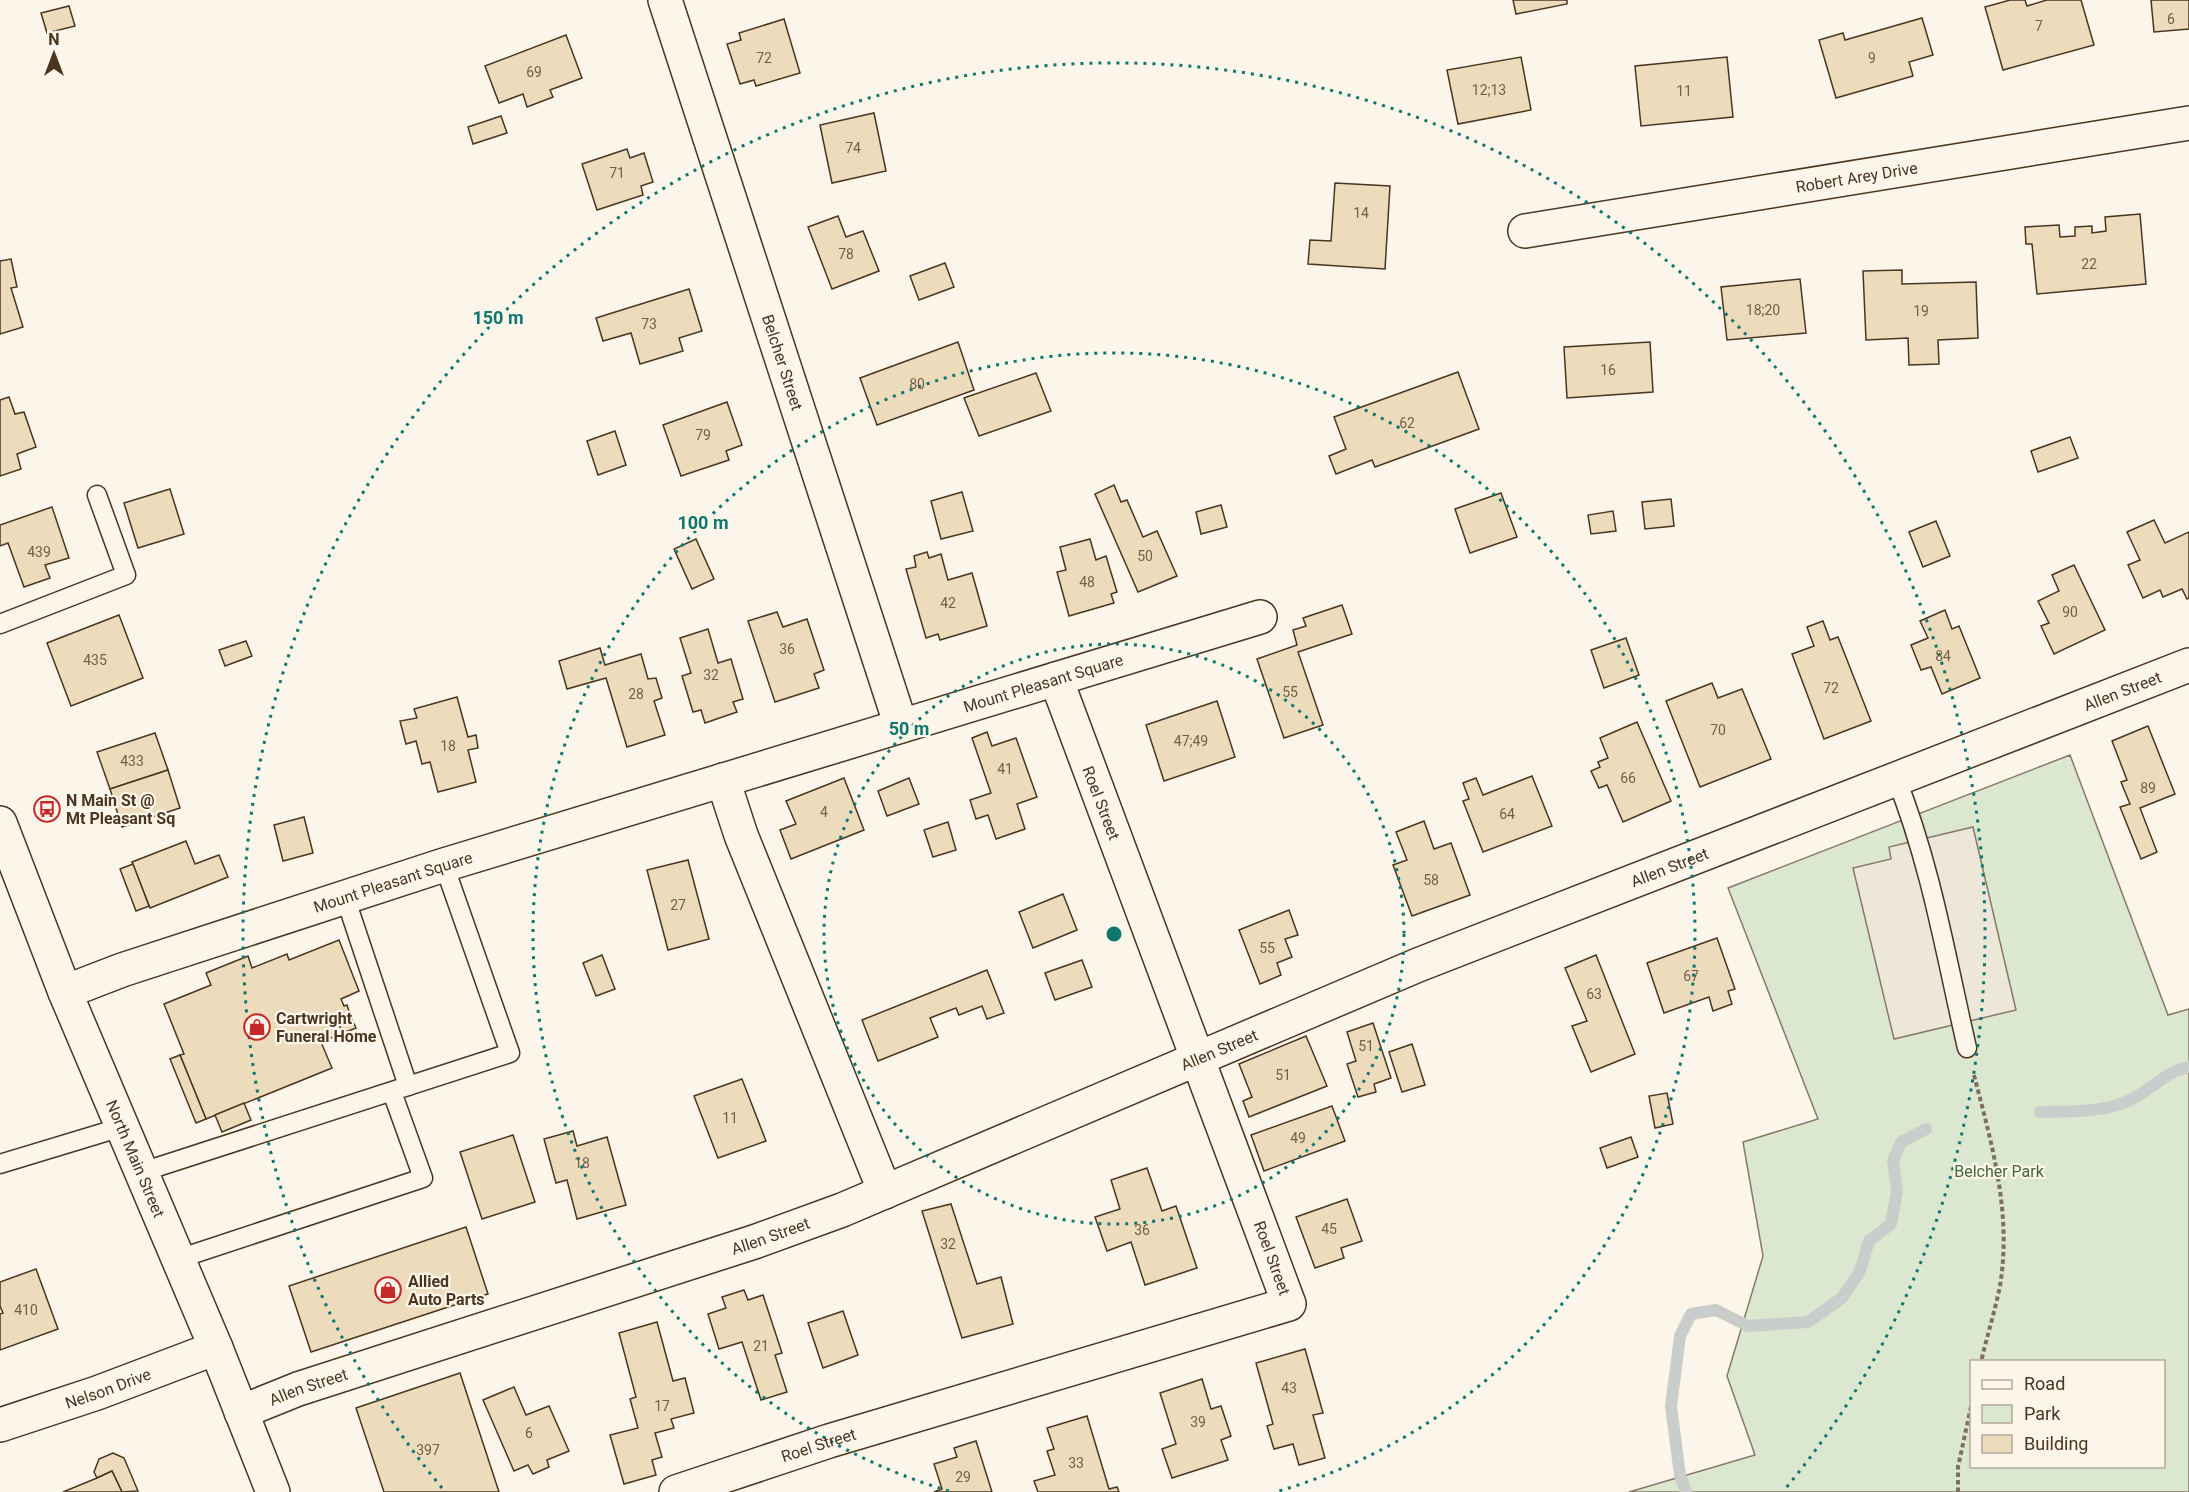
<svg xmlns="http://www.w3.org/2000/svg" width="2189" height="1492" viewBox="0 0 2189 1492" font-family="Roboto,sans-serif">
<style>
.green{fill:#dce7d0;stroke:#887966;stroke-width:1.5;fill-rule:evenodd}
.parking{fill:#ede7d9;stroke:#887966;stroke-width:1.5}
.lines{fill:none;stroke-linecap:round;stroke-linejoin:round}
.stream{stroke:#c9cecd;stroke-width:12}
.building{fill:#ecdcbc;stroke:#4a3520;stroke-width:1.5}
.service-casing{stroke:#4a3520;stroke-width:21}
.minor-casing{stroke:#4a3520;stroke-width:36}
.tertiary-casing{stroke:#4a3520;stroke-width:36}
.primary-casing{stroke:#4a3520;stroke-width:36}
.path{stroke:#7f6f5c;stroke-width:4;stroke-dasharray:4.5 3;stroke-linecap:butt}
.service{stroke:#fbf6e9;stroke-width:18}
.minor{stroke:#fbf6e9;stroke-width:33}
.tertiary{stroke:#fbf6e9;stroke-width:33}
.primary{stroke:#fbf6e9;stroke-width:33}
.ring{fill:none;stroke:#0f766e;stroke-width:3;stroke-dasharray:3 6}
.labels{text-anchor:middle;dominant-baseline:central;stroke-width:4.5;stroke-linejoin:round;paint-order:stroke}
.number-label{font-size:14px;fill:#725f47}
.street-label{font-size:16px;fill:#4a3520;stroke:#fbf6e9}
.poi-label{font-size:16px;font-weight:bold;fill:#4a3520;stroke:#fbf6e9;text-anchor:start}
.park-label{font-size:16px;fill:#436837;stroke:#fbf6e9}
.centre{fill:#0f766e;stroke:#fbf6e9;stroke-width:3}
.ring-label{font-size:18px;text-anchor:middle;font-weight:bold;fill:#0f766e;stroke:#fbf6e9;stroke-width:4.5;stroke-linejoin:round;paint-order:stroke}
</style>
<rect width="100%" height="100%" fill="#fbf6e9"/>
<path class="green" d="M2070 755 2168 1015 2189 1009V1492H1629L1755 1455 1727 1376 1763 1256 1743 1142 1818 1119 1728 888ZM1972 1362H2164V1466H1972Z"/>
<polygon class="parking" points="1973,827 2016,1010 1894,1039 1853,868 1891,859 1889,847"/>
<g class="lines">
<g class="stream">
<path d="M2040 1112C2069 1111 2102 1113 2128 1101 2150 1092 2165 1071 2189 1067"/>
<polyline points="1686,1492 1680,1475 1671,1406 1680,1336 1691,1314 1716,1310 1748,1326 1808,1322 1842,1298 1860,1271 1869,1241 1891,1224 1897,1191 1893,1161 1901,1142 1926,1129"/>
</g>
</g>
<g class="building">
<polygon points="1513,0 1567,0 1567,4 1516,14"/>
<polygon points="2010,0 2025,0 2027,6 2047,0 2081,0 2094,45 2003,70 1985,7"/>
<polygon points="2151,0 2189,0 2189,29 2154,32"/>
<polygon points="69,6 75,26 47,33 41,13"/>
<polygon points="1922,18 1933,55 1909,62 1913,76 1836,98 1819,40 1843,33 1845,40"/>
<polygon points="784,19 800,73 756,86 754,80 740,84 727,44 741,40 739,33"/>
<polygon points="566,35 582,78 550,90 553,97 527,107 523,94 499,103 485,66"/>
<polygon points="1521,57 1531,110 1458,124 1447,70"/>
<polygon points="1727,57 1733,117 1641,126 1635,66"/>
<polygon points="874,113 886,171 832,183 820,125"/>
<polygon points="501,116 507,133 473,144 468,127"/>
<polygon points="627,149 630,158 644,153 653,182 641,186 643,195 597,210 582,164"/>
<polygon points="1335,183 1390,186 1385,269 1308,264 1310,240 1331,241"/>
<polygon points="2140,214 2146,284 2037,294 2032,244 2026,244 2025,227 2059,225 2060,237 2075,236 2075,227 2092,226 2092,233 2106,231 2105,217"/>
<polygon points="838,216 846,237 863,231 879,271 832,289 808,227"/>
<polygon points="11,259 17,287 11,288 23,327 0,334 0,261"/>
<polygon points="945,263 954,287 919,300 910,276"/>
<polygon points="1902,270 1902,284 1976,282 1978,338 1938,340 1939,364 1909,365 1908,338 1866,340 1863,271"/>
<polygon points="1800,279 1806,333 1727,340 1721,287"/>
<polygon points="689,289 702,331 679,338 683,351 640,364 631,333 603,341 596,318"/>
<polygon points="958,342 974,390 877,425 860,378"/>
<polygon points="1650,342 1653,392 1567,398 1564,347"/>
<polygon points="1458,372 1479,429 1375,467 1372,460 1336,474 1329,456 1346,449 1334,417"/>
<polygon points="1036,373 1051,411 979,436 964,398"/>
<polygon points="9,397 15,414 24,412 36,447 17,454 21,469 0,476 0,400"/>
<polygon points="727,402 742,445 726,451 729,460 681,476 663,425"/>
<polygon points="615,431 626,465 598,475 587,441"/>
<polygon points="2070,437 2078,458 2038,472 2031,451"/>
<polygon points="1114,485 1121,502 1127,500 1143,537 1157,531 1177,576 1138,592 1095,494"/>
<polygon points="170,489 184,534 138,548 124,503"/>
<polygon points="962,492 973,531 941,539 931,501"/>
<polygon points="1501,493 1517,537 1470,553 1455,509"/>
<polygon points="1671,499 1674,526 1645,529 1642,502"/>
<polygon points="1221,505 1227,527 1201,534 1196,512"/>
<polygon points="52,507 69,558 45,565 50,578 24,587 8,543 0,546 0,525"/>
<polygon points="1613,511 1616,531 1591,534 1588,515"/>
<polygon points="2154,520 2165,543 2189,532 2189,598 2187,599 2182,589 2163,597 2160,590 2143,598 2128,565 2140,560 2127,532"/>
<polygon points="1936,521 1950,556 1923,567 1909,532"/>
<polygon points="696,539 714,579 692,589 674,549"/>
<polygon points="1090,539 1096,560 1106,556 1117,592 1111,594 1114,603 1069,616 1057,572 1066,570 1060,547"/>
<polygon points="927,552 929,558 941,554 948,580 972,573 987,626 940,640 938,634 926,638 906,569 916,567 914,556"/>
<polygon points="2074,565 2105,630 2054,654 2041,626 2049,623 2038,601 2059,591 2052,575"/>
<polygon points="1342,605 1352,634 1298,652 1323,725 1284,738 1257,659 1297,645 1293,630 1306,626 1303,618"/>
<polygon points="1945,610 1952,629 1959,626 1980,678 1942,694 1931,667 1921,670 1911,645 1928,638 1920,621"/>
<polygon points="777,612 783,627 807,619 824,670 814,674 819,688 775,702 748,621"/>
<polygon points="119,615 143,678 71,706 47,643"/>
<polygon points="1823,621 1830,640 1838,637 1871,721 1824,739 1792,654 1814,646 1807,627"/>
<polygon points="708,629 718,663 731,659 743,699 733,702 737,712 705,723 701,710 693,712 682,676 691,673 680,638"/>
<polygon points="1626,638 1639,675 1604,688 1591,650"/>
<polygon points="246,641 252,656 225,666 219,650"/>
<polygon points="600,648 605,665 641,654 648,679 656,678 662,698 654,701 665,735 627,747 606,678 567,689 559,661"/>
<polygon points="1712,683 1718,698 1742,689 1771,759 1700,787 1666,701"/>
<polygon points="457,697 468,737 476,735 478,748 468,750 476,782 438,792 430,762 422,764 416,741 406,744 400,721 417,718 414,709"/>
<polygon points="1217,701 1235,757 1164,781 1146,725"/>
<polygon points="1637,722 1671,801 1623,822 1607,785 1599,788 1591,771 1600,767 1598,762 1608,758 1600,738"/>
<polygon points="2148,726 2175,794 2140,808 2157,852 2141,859 2120,807 2130,804 2121,782 2127,780 2112,741"/>
<polygon points="987,732 992,746 1016,738 1037,797 1017,804 1025,829 996,839 988,815 976,819 970,800 991,793 972,738"/>
<polygon points="155,733 168,770 110,789 97,752"/>
<polygon points="168,770 180,808 122,827 110,789"/>
<polygon points="1532,776 1552,826 1483,852 1463,801 1469,799 1463,783 1476,778 1483,795"/>
<polygon points="844,778 864,830 791,859 780,830 796,824 786,801"/>
<polygon points="909,778 919,804 887,816 878,791"/>
<polygon points="304,817 313,853 283,861 274,825"/>
<polygon points="1424,821 1434,849 1451,843 1470,895 1412,916 1393,865 1407,860 1396,832"/>
<polygon points="948,822 956,850 933,857 924,830"/>
<polygon points="186,841 195,864 219,855 228,877 150,908 132,862"/>
<polygon points="688,860 709,939 668,950 647,870"/>
<polygon points="133,864 149,906 136,911 120,869"/>
<polygon points="1063,894 1077,930 1033,948 1019,912"/>
<polygon points="1289,910 1298,935 1285,939 1292,957 1277,963 1281,975 1260,984 1239,930"/>
<polygon points="1717,938 1735,989 1728,991 1732,1004 1713,1011 1709,997 1664,1013 1647,963"/>
<polygon points="339,940 359,991 341,999 344,1006 347,1005 351,1017 338,1022 343,1033 321,1042 332,1068 206,1119 180,1055 184,1054 164,1004 211,985 206,973 248,956 252,968 287,954 289,960"/>
<polygon points="602,955 615,989 596,996 583,963"/>
<polygon points="1596,955 1635,1054 1591,1072 1572,1026 1587,1021 1565,968"/>
<polygon points="1082,960 1092,987 1055,1000 1045,973"/>
<polygon points="987,970 1004,1013 987,1019 982,1006 959,1015 956,1008 930,1018 938,1037 878,1061 862,1020"/>
<polygon points="351,1017 356,1028 343,1033 338,1022"/>
<polygon points="1373,1023 1391,1078 1374,1084 1376,1092 1358,1097 1347,1064 1356,1061 1347,1032"/>
<polygon points="1306,1036 1327,1086 1249,1117 1243,1101 1252,1097 1239,1064"/>
<polygon points="1412,1044 1425,1085 1402,1092 1389,1052"/>
<polygon points="180,1055 206,1119 196,1123 170,1059"/>
<polygon points="742,1079 766,1141 718,1158 694,1096"/>
<polygon points="1667,1093 1673,1124 1655,1128 1649,1096"/>
<polygon points="244,1103 251,1120 222,1132 215,1115"/>
<polygon points="1332,1106 1345,1141 1264,1171 1251,1135"/>
<polygon points="573,1131 577,1146 607,1137 626,1205 577,1219 567,1180 556,1183 544,1139"/>
<polygon points="513,1135 535,1202 482,1219 460,1152"/>
<polygon points="1631,1137 1638,1157 1607,1168 1600,1148"/>
<polygon points="1147,1168 1162,1211 1176,1206 1197,1268 1145,1285 1131,1242 1107,1251 1095,1217 1120,1209 1111,1180"/>
<polygon points="1347,1199 1362,1241 1341,1248 1344,1258 1315,1268 1296,1217"/>
<polygon points="951,1204 977,1284 1001,1277 1013,1324 962,1338 922,1211"/>
<polygon points="466,1227 488,1294 311,1352 289,1286"/>
<polygon points="36,1269 58,1329 0,1350 0,1314 3,1313 0,1306 0,1282"/>
<polygon points="744,1290 748,1300 763,1295 782,1353 775,1355 787,1392 761,1400 742,1342 719,1349 708,1314 726,1308 722,1297"/>
<polygon points="843,1311 858,1355 823,1368 808,1323"/>
<polygon points="657,1322 673,1381 685,1378 694,1413 671,1419 674,1428 655,1433 662,1457 652,1460 656,1475 624,1484 610,1435 638,1428 630,1399 636,1397 619,1333"/>
<polygon points="1305,1349 1323,1413 1313,1415 1325,1458 1299,1465 1293,1444 1274,1449 1267,1426 1273,1424 1256,1363"/>
<polygon points="460,1373 499,1492 384,1492 356,1408"/>
<polygon points="1202,1379 1211,1409 1221,1406 1231,1436 1221,1440 1228,1460 1172,1478 1162,1449 1176,1444 1160,1393"/>
<polygon points="514,1387 526,1415 549,1406 569,1451 547,1460 549,1467 533,1474 528,1465 514,1471 483,1400"/>
<polygon points="1087,1416 1109,1489 1117,1487 1119,1492 1038,1492 1034,1481 1055,1475 1047,1451 1054,1449 1047,1428"/>
<polygon points="976,1441 992,1492 934,1492 942,1489 934,1464 957,1457 954,1448"/>
<polygon points="113,1453 124,1458 138,1491 122,1492 112,1471 97,1478 94,1472 99,1459"/>
<polygon points="112,1471 122,1492 63,1492 97,1478"/>
</g>
<g class="lines">
<g class="service-casing">
<g id="service">
<polyline points="0,624 126,575 97,495"/>
<path d="M1896 778C1931 865 1946 957 1967 1048"/>
<polyline points="345,897 408,1086"/>
<polyline points="0,1164 122,1127"/>
<polyline points="142,1172 510,1053 444,865"/>
<polyline points="178,1259 423,1178 392,1092"/>
</g>
</g>
<g class="minor-casing">
<g id="minor">
<path id="s1" d="M665 0 901 726"/>
<path id="s2" d="M1525 231 2189 123"/>
<polyline points="723,780 741,835 885,1192"/>
<path id="s3" d="M65 992 122 970 444 865 1260 617"/>
<path id="s4" d="M0 1425 97 1393 216 1348"/>
<path id="s5" d="M676 1492 829 1441 1289 1304 1056 679"/>
</g>
</g>
<g class="tertiary-casing">
<g id="tertiary">
<path id="s6" d="M241 1412 298 1389 754 1242 842 1210 1418 965 2189 665"/>
</g>
</g>
<g class="primary-casing">
<g id="primary">
<path id="s7" d="M0 823 65 992 216 1348 273 1492"/>
</g>
</g>
<g class="path">
<path d="M1974 1075C1992 1145 2012 1213 2000 1286 1995 1311 1987 1336 1981 1362"/>
<polyline points="1958,1492 1958,1467 1972,1402"/>
</g>
<use href="#service" class="service"/>
<use href="#minor" class="minor"/>
<use href="#tertiary" class="tertiary"/>
<use href="#primary" class="primary"/>
</g>
<g class="ring">
<circle cx="1114" cy="934" r="290"/>
<path d="M949 1491A581 581 0 1 1 1279 1491"/>
<path d="M442 1488A871 871 0 1 1 1786 1488"/>
</g>
<defs>
<g id="bus-ring" transform="scale(1.35)"><circle r="9.5" fill="#fbf6e9" stroke="#c62828" stroke-width="1.5"/><path d="M-5-6H5V4H4V6H2V4H-2V6H-4V4H-5ZM-3.5-4V0h7V-4ZM-3.5 1.2v1.5H-2V1.2ZM2 1.2v1.5H3.5V1.2Z" fill="#c62828"/></g>
<g id="shop-ring" transform="scale(1.35)"><circle r="9.5" fill="#fbf6e9" stroke="#c62828" stroke-width="1.5"/><path d="M-5-2.5h2.3a2.7 3.5 0 0 1 5.4 0H5L5.5 6h-11ZM-1.5-2.5h3a1.5 2.3 0 0 0-3 0Z" fill="#c62828"/></g>
</defs>
<g fill-rule="evenodd">
<use href="#bus-ring" x="47" y="809"/>
<use href="#shop-ring" x="257" y="1027"/>
<use href="#shop-ring" x="388" y="1290"/>
</g>
<g class="labels">
<g class="number-label">
<text x="2171" y="19">6</text>
<text x="2039" y="26">7</text>
<text x="764" y="58">72</text>
<text x="1872" y="58">9</text>
<text x="534" y="72">69</text>
<text x="1489" y="90">12;13</text>
<text x="1684" y="91">11</text>
<text x="853" y="148">74</text>
<text x="617" y="173">71</text>
<text x="1361" y="213">14</text>
<text x="846" y="254">78</text>
<text x="2089" y="264">22</text>
<text x="1763" y="310">18;20</text>
<text x="1921" y="311">19</text>
<text x="649" y="324">73</text>
<text x="1608" y="370">16</text>
<text x="917" y="384">80</text>
<text x="1407" y="423">62</text>
<text x="703" y="435">79</text>
<text x="39" y="552">439</text>
<text x="1145" y="556">50</text>
<text x="1087" y="582">48</text>
<text x="948" y="603">42</text>
<text x="2070" y="612">90</text>
<text x="787" y="649">36</text>
<text x="1943" y="656">84</text>
<text x="95" y="660">435</text>
<text x="711" y="675">32</text>
<text x="1831" y="688">72</text>
<text x="1290" y="692">55</text>
<text x="636" y="694">28</text>
<text x="1718" y="730">70</text>
<text x="1191" y="741">47;49</text>
<text x="448" y="746">18</text>
<text x="132" y="761">433</text>
<text x="1005" y="769">41</text>
<text x="1628" y="778">66</text>
<text x="2148" y="788">89</text>
<text x="824" y="812">4</text>
<text x="1507" y="814">64</text>
<text x="1431" y="880">58</text>
<text x="678" y="905">27</text>
<text x="1267" y="948">55</text>
<text x="1691" y="976">67</text>
<text x="1594" y="994">63</text>
<text x="1366" y="1046">51</text>
<text x="1283" y="1075">51</text>
<text x="730" y="1118">11</text>
<text x="1298" y="1138">49</text>
<text x="582" y="1163">18</text>
<text x="1329" y="1229">45</text>
<text x="1142" y="1230">36</text>
<text x="948" y="1244">32</text>
<text x="26" y="1310">410</text>
<text x="761" y="1346">21</text>
<text x="1289" y="1388">43</text>
<text x="662" y="1406">17</text>
<text x="1198" y="1422">39</text>
<text x="529" y="1433">6</text>
<text x="428" y="1450">397</text>
<text x="1076" y="1463">33</text>
<text x="963" y="1477">29</text>
</g>
<g class="street-label">
<text stroke="none"><textPath href="#s2" startOffset="336">Robert Arey Drive</textPath></text>
<text stroke="none"><textPath href="#s1" startOffset="381">Belcher Street</textPath></text>
<text stroke="none"><textPath href="#s3" startOffset="1026">Mount Pleasant Square</textPath></text>
<text stroke="none"><textPath href="#s6" startOffset="2016">Allen Street</textPath></text>
<text transform="translate(1101 803) rotate(69)">Roel Street</text>
<text stroke="none"><textPath href="#s6" startOffset="1530">Allen Street</textPath></text>
<text stroke="none"><textPath href="#s3" startOffset="346">Mount Pleasant Square</textPath></text>
<text stroke="none"><textPath href="#s6" startOffset="1044">Allen Street</textPath></text>
<text stroke="none"><textPath href="#s7" startOffset="362">North Main Street</textPath></text>
<text stroke="none"><textPath href="#s6" startOffset="558">Allen Street</textPath></text>
<text transform="translate(1272 1258) rotate(70)">Roel Street</text>
<text stroke="none"><textPath href="#s6" startOffset="72">Allen Street</textPath></text>
<text stroke="none"><textPath href="#s4" startOffset="114">Nelson Drive</textPath></text>
<text stroke="none"><textPath href="#s5" startOffset="150">Roel Street</textPath></text>
</g>
<g class="poi-label">
<text x="66" y="800">N Main St @<tspan x="66" dy="18">Mt Pleasant Sq</tspan></text>
<text x="276" y="1018">Cartwright<tspan x="276" dy="18">Funeral Home</tspan></text>
<text x="408" y="1281">Allied<tspan x="408" dy="18">Auto Parts</tspan></text>
</g>
<g class="park-label">
<text x="1999" y="1171">Belcher Park</text>
</g>
</g>
<circle cx="1114" cy="934" r="9" class="centre"/>
<g class="ring-label">
<text x="498" y="324">150 m</text>
<text x="703" y="529">100 m</text>
<text x="909" y="735">50 m</text>
</g>
<rect x="1970" y="1360" width="195" height="108" fill="#fbf6e9" stroke="#b4a999" stroke-width="1.5"/>
<rect x="1982" y="1380" width="30" height="9" fill="#fbf6e9" stroke="#b4a999" stroke-width="1.5"/>
<text x="2024" y="1390" font-size="18" fill="#4a3520">Road</text>
<rect x="1982" y="1405" width="30" height="18" fill="#dce7d0" stroke="#b4a999" stroke-width="1.5"/>
<text x="2024" y="1420" font-size="18" fill="#4a3520">Park</text>
<rect x="1982" y="1435" width="30" height="18" fill="#ecdcbc" stroke="#b4a999" stroke-width="1.5"/>
<text x="2024" y="1450" font-size="18" fill="#4a3520">Building</text>
<g transform="translate(54 54)" stroke="#fbf6e9" stroke-width="4.5" paint-order="stroke">
<path d="M0-4.5L10 22L0 15L-10 22Z" fill="#4a3520"/>
<text y="-9" font-size="16" font-weight="bold" text-anchor="middle" fill="#4a3520">N</text>
</g>
</svg>
